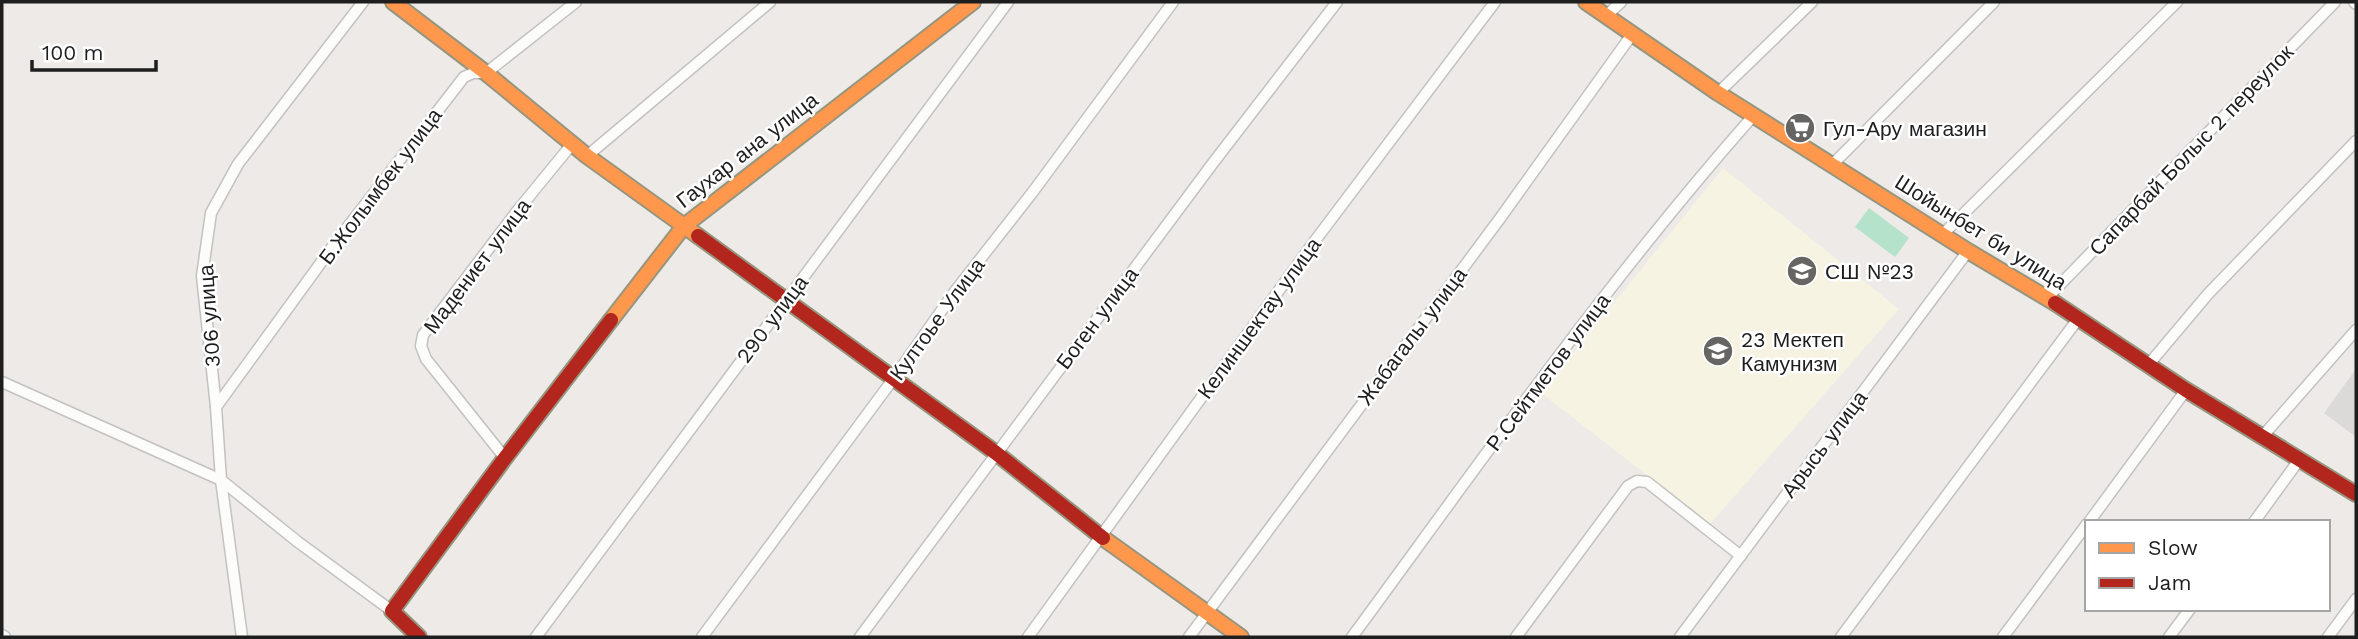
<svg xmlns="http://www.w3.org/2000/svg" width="2358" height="639" viewBox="0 0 2358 639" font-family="'Work Sans',sans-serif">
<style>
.education{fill:#f6f3e2}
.religious{fill:#dbdad8}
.pitch{fill:#b4e2ca}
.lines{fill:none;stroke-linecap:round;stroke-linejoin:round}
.street-casing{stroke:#c4c2c1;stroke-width:13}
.slow-casing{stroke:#96957f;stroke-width:18}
.jam-casing{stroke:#96957f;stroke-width:18}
.street{stroke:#fcfcfb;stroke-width:10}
.slow{stroke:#ff974d;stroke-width:14}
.jam{stroke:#b3261e;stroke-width:14}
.labels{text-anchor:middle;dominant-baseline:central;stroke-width:5;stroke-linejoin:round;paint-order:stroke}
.poi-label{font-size:21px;fill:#1e1e1e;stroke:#fff;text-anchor:start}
.street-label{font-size:21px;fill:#1e1e1e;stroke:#fff}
</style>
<rect width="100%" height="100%" fill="#edeae7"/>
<polygon class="education" points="1723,168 1899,309 1710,524 1541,393"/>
<polygon class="religious" points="2356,369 2356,437 2324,413"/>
<polygon class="pitch" points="1869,208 1909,238 1895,257 1855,227"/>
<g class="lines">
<g class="street-casing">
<g id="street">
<polyline points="2354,2 2356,4"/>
<polyline points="1607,15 1621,2"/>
<polyline points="1718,93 1812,2"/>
<polyline points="587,156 770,2"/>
<polyline points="1833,164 1994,2"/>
<polyline points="1942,235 2177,2"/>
<polyline points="2047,298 2335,2"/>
<polyline points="2149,364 2208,294 2356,141"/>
<polyline points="2,382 221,480 298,542 392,611"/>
<polyline points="216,407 333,246 464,77 473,73 486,73 576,2"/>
<polyline points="2262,437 2356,330"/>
<polyline points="505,458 426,359 421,346 423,335 518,210 572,144"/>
<polyline points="2089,522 2186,390"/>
<polyline points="2254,522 2299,460"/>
<polyline points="2,635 5,637"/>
<polyline points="242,637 221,480 216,407 202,276 211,213 238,164 363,2"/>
<polyline points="536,637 1008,2"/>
<polyline points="702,637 894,378 956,290 1032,193 1173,2"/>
<polyline points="860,637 1213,163 1337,2"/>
<polyline points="1028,637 1314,242 1495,2"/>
<polyline points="1189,637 1501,217 1633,33"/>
<path d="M1352 637C1482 460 1608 280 1754 115"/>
<polyline points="1516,637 1628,486 1637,481 1647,482 1741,556"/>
<polyline points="1680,637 1968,251"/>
<polyline points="1841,637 2078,319"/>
<polyline points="2003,637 2087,524"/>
<polyline points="2169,637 2190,609"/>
<polyline points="2328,637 2356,599"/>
</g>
</g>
<g class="slow-casing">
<g id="slow">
<polyline points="393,2 486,73 587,156 698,236"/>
<polyline points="1586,2 1718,93 1968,251 2055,303"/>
<polyline points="611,320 684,226 973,2"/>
<polyline points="1103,538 1241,637"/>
</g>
</g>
<g class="jam-casing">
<g id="jam">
<polyline points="698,236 996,453 1103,538"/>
<polyline points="2055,303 2186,390 2356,494"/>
<polyline points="419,637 392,611 505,458 611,320"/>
</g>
</g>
<use href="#street" class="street"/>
<use href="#slow" class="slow"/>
<use href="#jam" class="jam"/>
</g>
<defs>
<g id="supermarket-disc" transform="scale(1.575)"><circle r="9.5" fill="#666564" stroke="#fff"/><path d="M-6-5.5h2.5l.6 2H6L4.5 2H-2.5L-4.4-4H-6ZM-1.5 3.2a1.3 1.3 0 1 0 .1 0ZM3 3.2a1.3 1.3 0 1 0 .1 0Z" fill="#fff"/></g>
<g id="school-disc" transform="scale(1.575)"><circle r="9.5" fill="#666564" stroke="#fff"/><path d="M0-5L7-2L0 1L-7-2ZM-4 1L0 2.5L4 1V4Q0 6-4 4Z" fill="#fff"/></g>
</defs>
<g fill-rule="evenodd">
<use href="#supermarket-disc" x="1800" y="128"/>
<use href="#school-disc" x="1802" y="271"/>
<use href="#school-disc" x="1718" y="351"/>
</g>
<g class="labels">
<g class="poi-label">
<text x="1823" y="128">Гул-Ару магазин</text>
<text x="1825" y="271">СШ №23</text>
<text x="1741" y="339">23 Мектеп<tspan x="1741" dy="24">Камунизм</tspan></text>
</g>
<g class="street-label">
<text transform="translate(747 150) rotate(-38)">Гаухар ана улица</text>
<text transform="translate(2191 150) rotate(-46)">Сапарбай Болыс 2 переулок</text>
<text transform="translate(380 186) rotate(-53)">Б.Жолымбек улица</text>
<text transform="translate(1981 232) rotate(32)">Шойынбет би улица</text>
<text transform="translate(477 266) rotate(-53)">Мадениет улица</text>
<text transform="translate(209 316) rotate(-94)">306 улица</text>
<text transform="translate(1097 318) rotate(-53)">Боген улица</text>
<text transform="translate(1259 318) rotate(-54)">Келиншектау улица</text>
<text transform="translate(772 319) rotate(-53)">290 улица</text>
<text transform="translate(937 319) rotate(-54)">Култоье Улица</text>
<text transform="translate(1412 336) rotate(-53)">Жабагалы улица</text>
<text transform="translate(1548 372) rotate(-53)">Р.Сейтметов улица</text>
<text transform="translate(1824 444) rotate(-53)">Арысь улица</text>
</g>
</g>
<rect width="2358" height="639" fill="none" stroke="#1e1e1e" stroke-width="7"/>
<rect x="2085" y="520" width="245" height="91" fill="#ffffff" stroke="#a5a5a5" stroke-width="2"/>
<rect x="2099" y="543" width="35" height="10" fill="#ff974d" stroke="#a5a5a5" stroke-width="2"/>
<text x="2148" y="555" font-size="21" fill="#1e1e1e">Slow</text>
<rect x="2099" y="578" width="35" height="10" fill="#b3261e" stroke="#a5a5a5" stroke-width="2"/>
<text x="2148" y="590" font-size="21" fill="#1e1e1e">Jam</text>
<path d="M32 60v10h124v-10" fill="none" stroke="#1e1e1e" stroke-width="3.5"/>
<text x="42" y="60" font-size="21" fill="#1e1e1e" stroke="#ffffff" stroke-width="5" paint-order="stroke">100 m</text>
</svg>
